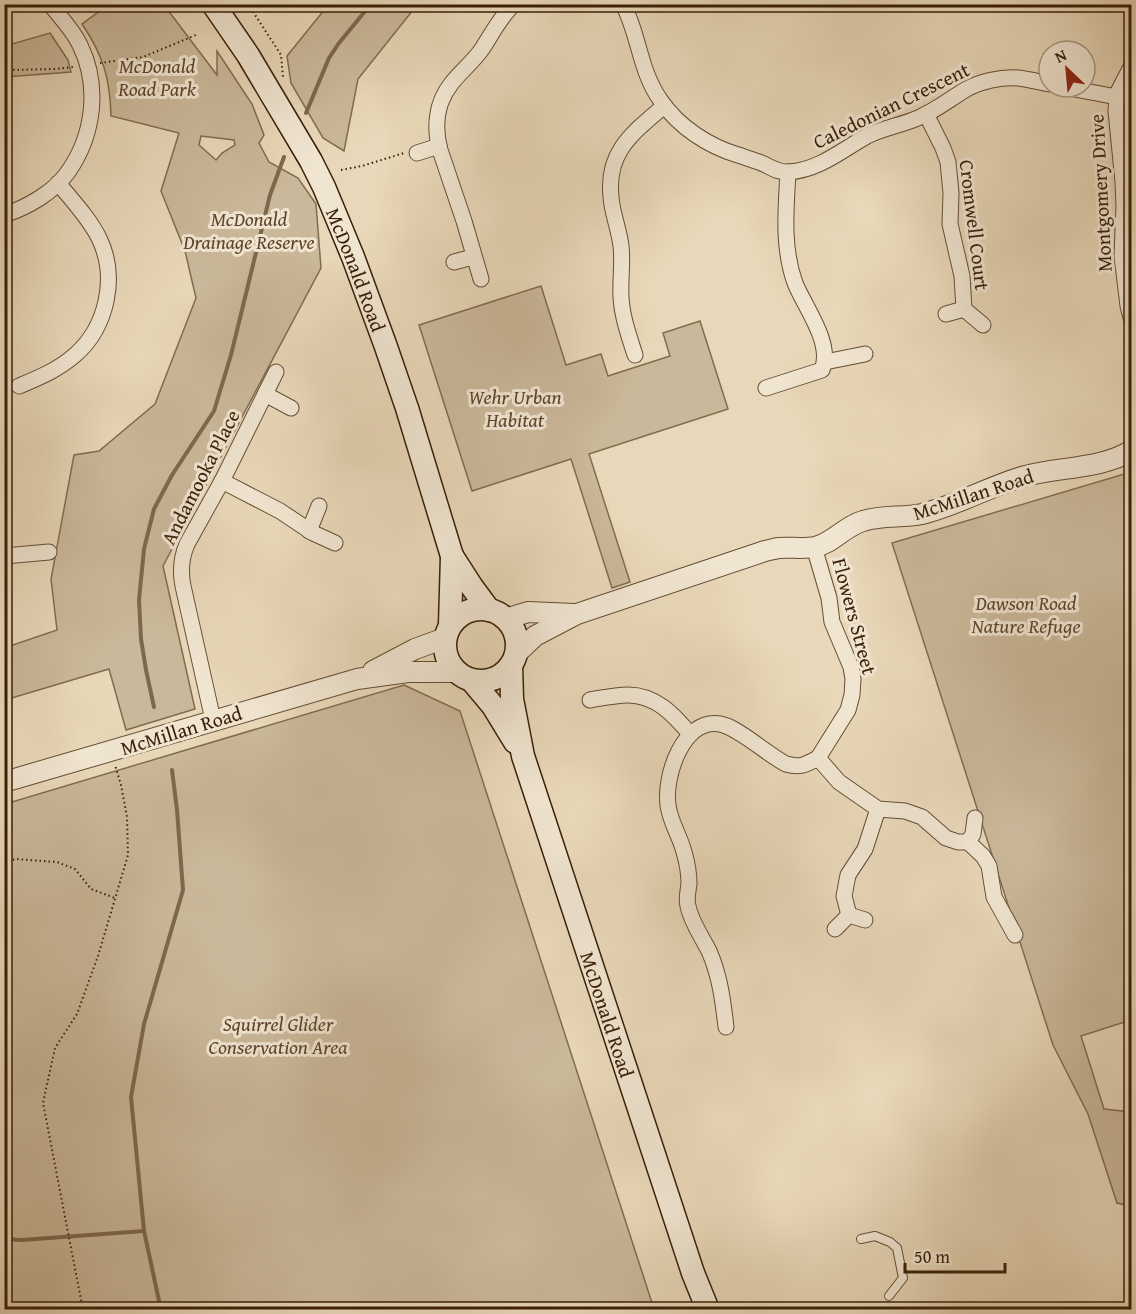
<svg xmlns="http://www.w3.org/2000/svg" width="1136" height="1314" viewBox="0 0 1136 1314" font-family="'Gentium Book Plus',serif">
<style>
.green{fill:#cab89a;stroke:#826c50;stroke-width:1.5;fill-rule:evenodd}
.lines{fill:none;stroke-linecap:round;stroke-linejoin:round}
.stream{stroke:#7e684d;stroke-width:4}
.service-casing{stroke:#654d33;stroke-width:10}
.minor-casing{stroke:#654d33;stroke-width:17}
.tertiary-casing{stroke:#654d33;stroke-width:22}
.secondary-casing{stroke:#391f07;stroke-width:25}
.path{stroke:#391f07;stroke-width:2;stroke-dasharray:1.5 3;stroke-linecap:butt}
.service{stroke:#f0e5d1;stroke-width:8}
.minor{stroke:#f0e5d1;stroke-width:15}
.tertiary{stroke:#f0e5d1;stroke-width:20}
.secondary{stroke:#f0e5d1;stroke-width:22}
.labels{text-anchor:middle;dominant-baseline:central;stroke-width:6;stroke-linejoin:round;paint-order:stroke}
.park-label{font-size:20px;font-style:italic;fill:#5d452c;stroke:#f0e5d1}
.street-label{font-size:20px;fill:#391f07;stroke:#f0e5d1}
</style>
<rect width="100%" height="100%" fill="#e8d7b8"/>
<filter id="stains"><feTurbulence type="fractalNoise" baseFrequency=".00333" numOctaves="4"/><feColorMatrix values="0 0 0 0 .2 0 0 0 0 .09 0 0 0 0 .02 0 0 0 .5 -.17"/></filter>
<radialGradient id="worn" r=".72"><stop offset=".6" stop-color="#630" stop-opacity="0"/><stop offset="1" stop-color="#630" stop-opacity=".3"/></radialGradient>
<g class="green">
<polygon points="329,4 417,5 358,79 344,151 323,138 291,83 287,56"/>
<path d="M108 5H164L217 75V51L252 104 264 135 259 143 269 162 298 178 316 204 321 268 163 566 195 709 126 730 109 669 5 700 4 648 57 630 51 579 74 455 99 451 155 404 196 298 185 251 161 191 179 133 111 116C110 78 103 55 82 24ZM201 136 234 140 235 145 222 153 216 160 199 145Z"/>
<polygon points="50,33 68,60 71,72 5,77 5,46"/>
<polygon points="541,286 566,365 601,354 608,376 670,356 663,333 700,321 728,409 589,454 630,582 612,588 571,459 472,491 419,325"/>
<polygon points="1131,472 1131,1020 1081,1036 1104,1109 1131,1112 1131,1206 1117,1203 1088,1114 1053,1045 892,543"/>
<polygon points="404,685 460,711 654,1309 5,1309 5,804"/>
</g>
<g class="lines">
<g class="stream">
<polyline points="306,113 329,58 339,43 371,4"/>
<polyline points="154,707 146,670 141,639 139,600 144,549 154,509 172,475 214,411 231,355 270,195 284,157"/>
<polyline points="4,1239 22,1240 144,1231"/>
<polyline points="161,1310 144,1231 131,1097 144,1024 183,890 177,810 172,770"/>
</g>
<g class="service-casing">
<polyline id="service" points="861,1239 875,1236 890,1242 897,1248 903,1278 889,1296"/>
</g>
<g class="minor-casing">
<g id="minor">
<path d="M623 4C640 37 639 70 661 101 679 127 708 146 738 155 745 157 752 160 759 162 770 166 777 173 789 172 819 170 842 150 867 136 883 128 902 125 918 118 935 111 950 99 965 90 980 81 1001 77 1018 78 1028 79 1039 82 1049 84"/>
<polyline points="1132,65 1117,94 1116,111 1123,182 1124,206 1122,256 1128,306 1132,321"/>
<polyline points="1064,87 1117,97"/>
<polyline points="926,114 943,148 948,162 951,193 950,224 962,276 964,309 983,325"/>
<polyline points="417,153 439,146"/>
<path d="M4 215C28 207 54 192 68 172 94 135 100 86 80 45 73 30 60 17 50 4"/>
<polyline points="454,262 473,257"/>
<path d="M481 279 464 221 440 150C434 127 436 103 451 84 460 72 473 62 482 49 492 34 500 17 514 4"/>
<polyline points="946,314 964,309"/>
<path d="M635 355C629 336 622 317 621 297 620 280 623 263 621 246 619 229 612 213 611 197 606 151 634 132 664 106"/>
<polyline points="825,362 865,354"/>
<path d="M19 386C38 378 58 370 75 355 107 327 118 277 99 238 89 218 72 200 58 183"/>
<path d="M766 388 822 370C833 343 805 308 795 283 782 247 786 209 788 172"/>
<polyline points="265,394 291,408"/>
<polyline points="222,481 280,511 313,533 335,543"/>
<polyline points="309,531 319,506"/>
<polyline points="814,547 829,598 832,622 851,667 853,679 852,695 848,710 818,758"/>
<polyline points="4,556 49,552"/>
<path d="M590 700C602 698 616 695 628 695 656 695 674 715 690 734"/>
<path d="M213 720 183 586C180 571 181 558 187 544L222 481 276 372"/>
<polyline points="818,758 839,782 878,809 905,811 922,817 946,838 958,842 968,842 983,856 989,866 994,897 1015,935"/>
<polyline points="968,842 973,834 975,818"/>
<polyline points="849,915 865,920"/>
<polyline points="835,929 849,915 844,896 848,875 865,849 878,809"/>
<path d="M726 1027C723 1001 720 976 709 951 702 937 691 922 688 906 686 899 688 891 689 884 689 874 687 862 684 852 680 836 670 822 668 805 664 776 683 718 720 724 738 727 768 755 786 764 800 768 805 765 818 758"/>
</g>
</g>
<g class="tertiary-casing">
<g id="tertiary">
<polyline points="506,619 528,612 574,614"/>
<path d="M516 654 535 636 577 614 765 551C769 550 774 549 778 548 790 547 803 549 815 547 833 543 845 526 863 521 882 515 902 518 922 514 958 505 990 486 1025 476 1058 467 1103 469 1132 450"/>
<polyline points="373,671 415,649 445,638"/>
<polyline points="4,782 357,679 408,672 455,672"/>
</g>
</g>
<g class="secondary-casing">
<g id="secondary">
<path id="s1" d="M213 4 248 55 311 161 324 187 353 257 385 344 407 408 452 556 450 625"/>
<polyline points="452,556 472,587 489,610"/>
<circle cx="481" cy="645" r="36"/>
<path id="s2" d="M511 665 512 699 523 756 693 1273 708 1310"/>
<polyline points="472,681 493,706 515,742"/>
</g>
</g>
<g class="path">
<polyline points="248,4 281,55 283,77"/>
<polyline points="100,63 143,57 196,35"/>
<polyline points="4,70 56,69 73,67"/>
<polyline points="341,170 362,166 404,153"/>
<polyline points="4,862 16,859 57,862 75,869 91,889 115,898"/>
<polyline points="83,1310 43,1103 55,1048 77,1014 98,956 128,855 127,817 121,785 115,765"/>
</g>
<use href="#service" class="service"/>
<use href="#minor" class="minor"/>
<use href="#tertiary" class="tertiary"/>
<use href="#secondary" class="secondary"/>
</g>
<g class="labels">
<g class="park-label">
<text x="157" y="65">McDonald<tspan x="157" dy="23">Road Park</tspan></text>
<text x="249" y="218">McDonald<tspan x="249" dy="23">Drainage Reserve</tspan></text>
<text x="515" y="396">Wehr Urban<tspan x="515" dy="23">Habitat</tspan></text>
<text x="1026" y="602">Dawson Road<tspan x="1026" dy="23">Nature Refuge</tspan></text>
<text x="278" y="1023">Squirrel Glider<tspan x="278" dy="23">Conservation Area</tspan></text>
</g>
<g class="street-label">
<text transform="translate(891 105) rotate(-26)">Caledonian Crescent</text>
<text transform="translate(1100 193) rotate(-93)">Montgomery Drive</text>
<text transform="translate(975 225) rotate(83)">Cromwell Court</text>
<text stroke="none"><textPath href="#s1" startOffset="303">McDonald Road</textPath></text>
<text transform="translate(200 477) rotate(-63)">Andamooka Place</text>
<text transform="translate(973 494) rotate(-18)">McMillan Road</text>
<text transform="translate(855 616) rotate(75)">Flowers Street</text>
<text transform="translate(181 730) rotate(-17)">McMillan Road</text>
<text stroke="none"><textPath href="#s2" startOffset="364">McDonald Road</textPath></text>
</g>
</g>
<rect width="1136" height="1314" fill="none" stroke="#e8d7b8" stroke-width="24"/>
<rect x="6" y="6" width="1124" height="1302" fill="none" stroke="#391f07" stroke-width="3"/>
<rect x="12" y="12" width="1112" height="1290" fill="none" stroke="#391f07" stroke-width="1.5"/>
<g transform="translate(1067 69) rotate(334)"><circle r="28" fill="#f0e5d1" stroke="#a79680" stroke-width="1.5"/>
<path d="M0-4.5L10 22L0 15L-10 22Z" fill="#8f2418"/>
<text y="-9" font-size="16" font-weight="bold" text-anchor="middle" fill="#391f07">N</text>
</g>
<path d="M905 1263v9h100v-9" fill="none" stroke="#391f07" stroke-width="3"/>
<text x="914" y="1263" font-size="18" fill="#391f07" stroke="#f0e5d1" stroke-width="4.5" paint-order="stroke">50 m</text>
<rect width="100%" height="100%" filter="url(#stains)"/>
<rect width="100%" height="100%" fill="url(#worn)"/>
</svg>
